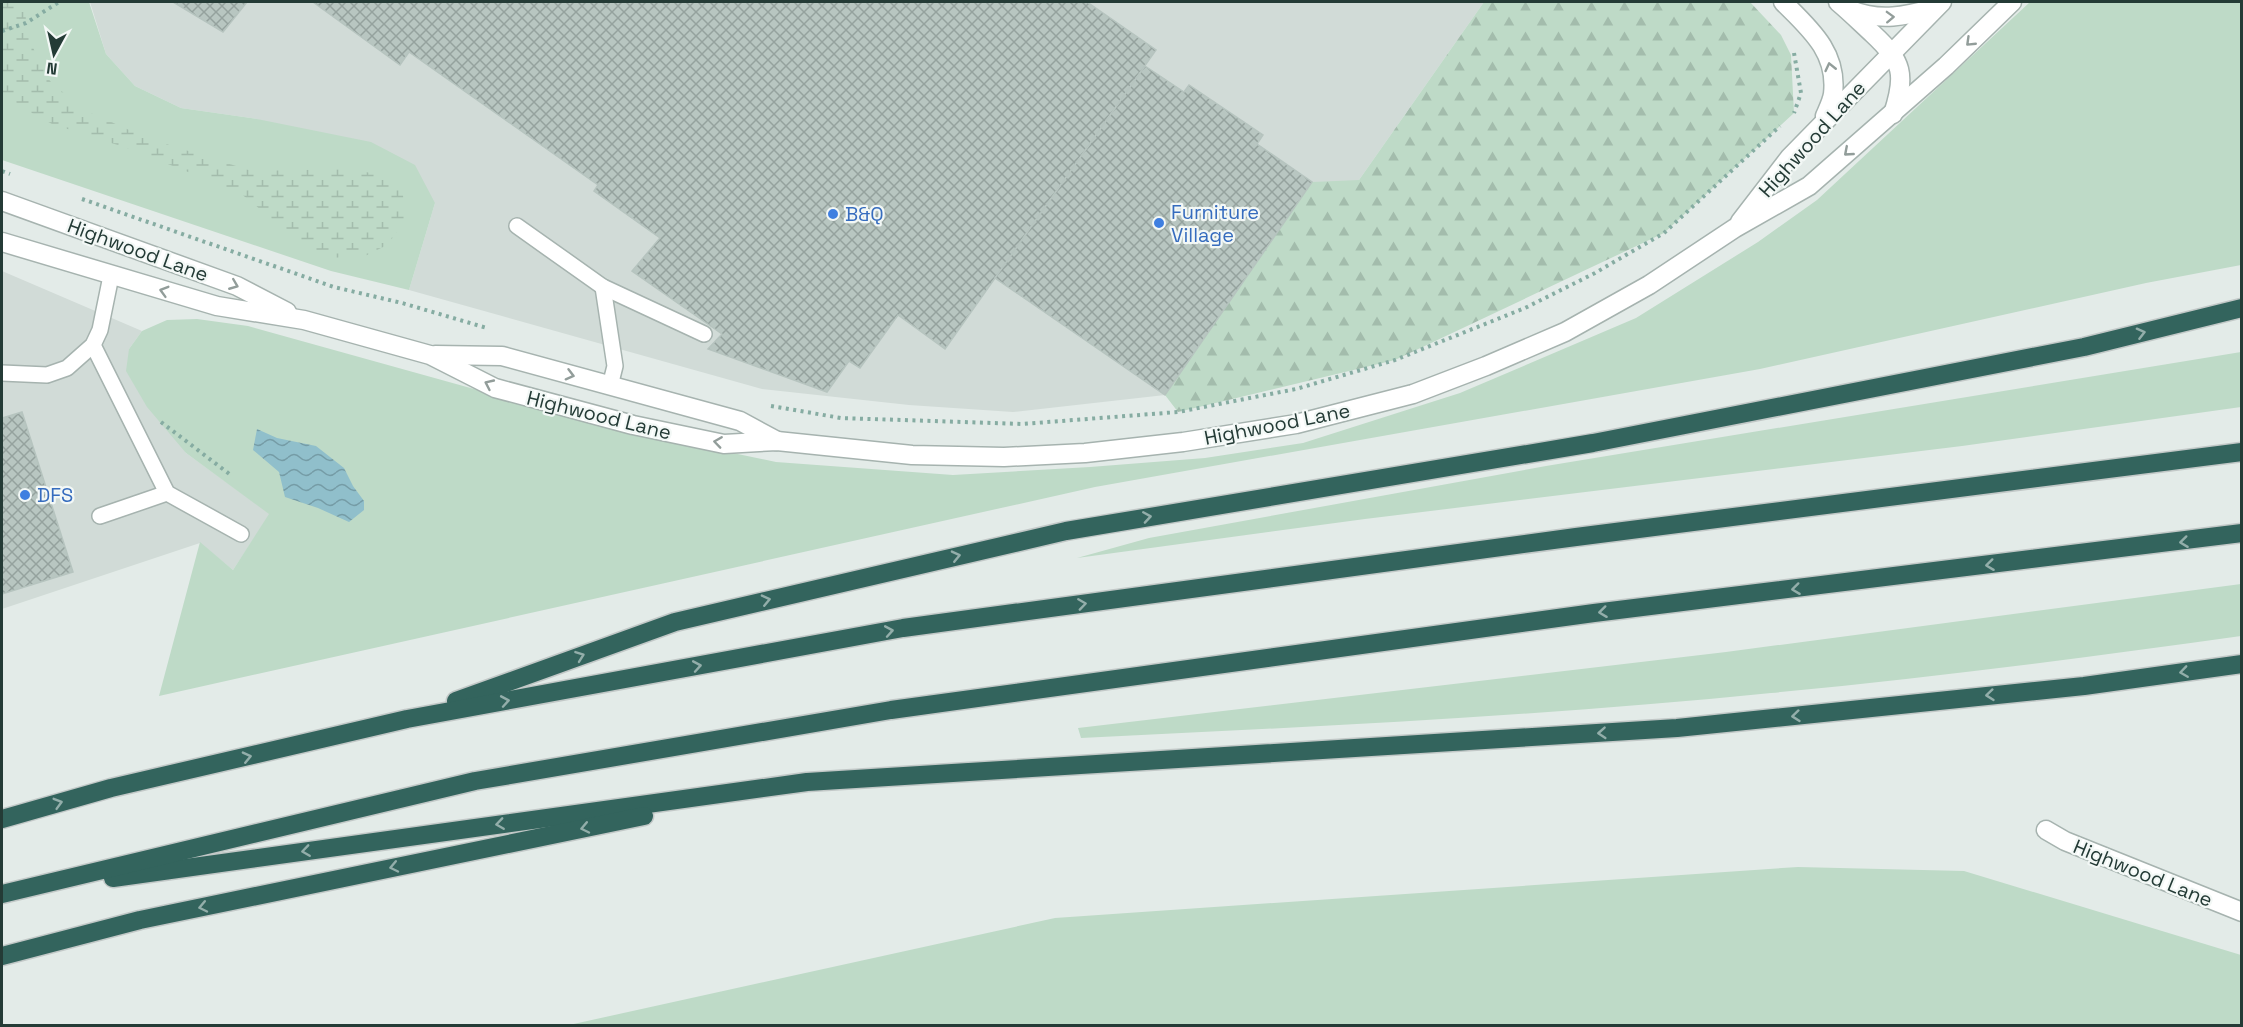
<svg xmlns="http://www.w3.org/2000/svg" width="2243" height="1027" viewBox="0 0 2243 1027" font-family="'Space Grotesk',sans-serif">
<style>
.built{fill:#d1dbd7}
.green{fill:#bedac7}
.forest{fill:url(#forest-firs)}
.wetland{fill:url(#wetland-marsh)}
.water{fill:url(#water-waves)}
.building{fill:url(#building-cross-hatch);stroke:#b6c4bf;stroke-width:1.5}
.lines{fill:none;stroke-linecap:round;stroke-linejoin:round}
.service-casing{stroke:#a6b3af;stroke-width:18}
.minor-casing{stroke:#a6b3af;stroke-width:21}
.motorway-casing{stroke:#c2c8c7;stroke-width:21}
.path{stroke:#86aca2;stroke-width:4;stroke-dasharray:3 4.5;stroke-linecap:butt}
.service{stroke:#fff;stroke-width:15}
.minor{stroke:#fff;stroke-width:18}
.motorway{stroke:#33645d;stroke-width:18}
.oneway{stroke:#929d9a}
.oneway2{stroke:#93aeaa}
.shop-dot{fill:#3f7fe0;stroke:#f3f8f6;stroke-width:2}
.labels{text-anchor:middle;dominant-baseline:central;stroke-width:4.5;stroke-linejoin:round;paint-order:stroke}
.street-label{font-size:20px;fill:#243b36;stroke:#f3f8f6}
.shop-label{font-size:20px;fill:#366cbe;stroke:#f3f8f6;text-anchor:start}
</style>
<defs>
<pattern id="forest-firs" width="22" height="20" patternUnits="userSpaceOnUse" patternTransform="scale(1.5)"><rect width="22" height="20" fill="#bedac7"/><path d="M5 1l3.5 6h-7zM16 11l3.5 6h-7z" fill="#a3bcac"/></pattern>
<pattern id="wetland-marsh" width="20" height="14" patternUnits="userSpaceOnUse" patternTransform="scale(1.5)"><rect width="20" height="14" fill="#bedac7"/><path d="M1 5h8M5 5V1M11 12h8M15 12V8" fill="none" stroke="#a3bcac"/></pattern>
<pattern id="water-waves" width="16" height="10" patternUnits="userSpaceOnUse" patternTransform="scale(1.5)"><rect width="16" height="10" fill="#90bfcb"/><path d="M0 5q4-4 8 0t8 0" fill="none" stroke="#759ca6"/></pattern>
<pattern id="building-cross-hatch" width="8" height="8" patternUnits="userSpaceOnUse" patternTransform="scale(1.5)"><rect width="8" height="8" fill="#b8c6c1"/><path d="M0 0l8 8M0 8l8-8" fill="none" stroke="#95a29e"/></pattern>
</defs>
<rect width="100%" height="100%" fill="#e3ebe8"/>
<g class="built">
<polygon points="90,2 1484,2 1359,180 1165,395 1013,412 909,405 762,389 409,290 435,203 257,119 181,108 135,86 106,54"/>
<polygon points="2,271 142,331 129,349 186,453 270,514 233,570 200,543 2,609"/>
</g>
<g class="green">
<polygon points="2,2 89,2 106,54 135,86 181,108 257,119 371,142 415,165 435,203 409,290 331,271 2,160"/>
<polygon points="2030,2 2241,2 2241,265 2146,283 1760,369 1095,487 159,696 200,542 233,570 269,514 186,453 147,407 126,371 129,349 142,331 167,320 197,319 248,326 618,429 776,462 953,475 1090,467 1205,458 1303,443 1460,393 1636,318 1758,242 1817,200"/>
<polygon points="2241,352 2241,407 1962,446 1365,519 1077,558 1149,538 1546,466"/>
<path d="M2241 584V636C2085 658 1928 678 1771 693 1542 716 1311 727 1081 738L1078 728 1726 652Z"/>
<polygon points="1798,867 1964,871 2241,955 2241,1025 569,1025 1055,918"/>
</g>
<polygon class="forest" points="1484,2 1750,2 1781,35 1791,55 1794,113 1664,233 1395,360 1178,412 1165,395 1312,182 1359,180"/>
<polygon class="wetland" points="2,2 25,2 26,23 34,50 50,81 82,109 147,138 252,171 354,169 390,178 403,195 406,220 387,245 365,256 329,258 296,239 239,192 127,148 52,124 28,111 2,93"/>
<polygon class="water" points="257,429 277,438 316,446 344,468 353,486 364,501 364,510 349,522 318,508 285,497 279,472 253,450"/>
<g class="building">
<polygon points="173,2 247,2 223,32"/>
<polygon points="313,2 1087,2 1156,50 945,349 898,315 860,368 849,361 827,392 708,349 722,334 632,271 660,238 594,191 598,185 409,52 400,65"/>
<polygon points="1145,66 1184,92 1189,85 1263,135 1257,144 1312,182 1165,395 995,278"/>
<polygon points="22,412 73,572 2,594 2,418"/>
</g>
<g class="lines">
<g class="service-casing">
<g id="service">
<polyline points="517,226 603,287 704,334"/>
<polyline points="603,287 615,366 610,386"/>
<polyline points="93,345 167,493 241,534"/>
<polyline points="2,373 47,375 67,368 93,345 100,330 111,276"/>
<polyline points="100,516 167,493"/>
</g>
</g>
<g class="minor-casing">
<g id="minor">
<path d="M1783 2C1809 28 1838 52 1833 94 1832 101 1828 109 1825 116"/>
<path d="M1838 2C1850 12 1861 23 1873 34 1903 62 1906 74 1893 114"/>
<path d="M1851 10C1880 22 1906 16 1935 8"/>
<polyline points="2,201 237,286 287,312"/>
<polyline points="1740,222 1790,157 1942,2"/>
<polyline points="2,242 217,306 304,320 430,355 495,388 633,425 724,444 777,441 912,455 1004,457 1085,453 1183,442 1296,424 1413,394 1486,366 1565,332 1649,285 1735,228 1809,186 1946,66 2012,2"/>
<polyline points="435,355 502,356 740,421 777,441"/>
<polyline points="2046,830 2065,841 2242,912"/>
</g>
</g>
<g class="motorway-casing">
<g id="motorway">
<polyline points="456,701 675,622 1066,531 1593,443 2084,347 2242,308"/>
<polyline points="2,819 111,788 407,719 903,628 1576,537 2242,452"/>
<polyline points="113,878 807,782 1677,728 2084,686 2242,664"/>
<polyline points="2,894 475,781 891,710 1594,613 2242,533"/>
<polyline points="2,956 140,920 644,816"/>
</g>
</g>
<g class="path">
<polyline points="2,31 26,23 59,2"/>
<polyline points="1794,53 1801,93 1794,113"/>
<polyline points="2,171 10,174"/>
<polyline points="82,199 334,287 402,303 487,328"/>
<polyline points="771,406 841,418 1022,424 1178,412 1296,389 1395,360 1525,308 1595,273 1664,233 1780,126"/>
<polyline points="161,422 232,476"/>
</g>
<use href="#service" class="service"/>
<use href="#minor" class="minor"/>
<use href="#motorway" class="motorway"/>
</g>
<defs><path id="oneway-chevron" d="M-2-3.5L2.5 0L-2 3.5" fill="none" stroke-width="1.6" stroke-linecap="round" stroke-linejoin="round" transform="scale(1.5)"/></defs>
<g class="oneway">
<use href="#oneway-chevron" transform="translate(1890 17) rotate(-2)"/>
<use href="#oneway-chevron" transform="translate(1970 42) rotate(136)"/>
<use href="#oneway-chevron" transform="translate(1830 67) rotate(-103)"/>
<use href="#oneway-chevron" transform="translate(1848 152) rotate(139)"/>
<use href="#oneway-chevron" transform="translate(234 285) rotate(22)"/>
<use href="#oneway-chevron" transform="translate(164 291) rotate(-164)"/>
<use href="#oneway-chevron" transform="translate(570 375) rotate(15)"/>
<use href="#oneway-chevron" transform="translate(489 384) rotate(-155)"/>
<use href="#oneway-chevron" transform="translate(718 442) rotate(-172)"/>
</g>
<g class="oneway2">
<use href="#oneway-chevron" transform="translate(2141 333) rotate(-14)"/>
<use href="#oneway-chevron" transform="translate(1147 517) rotate(-9)"/>
<use href="#oneway-chevron" transform="translate(2184 542) rotate(173)"/>
<use href="#oneway-chevron" transform="translate(956 556) rotate(-13)"/>
<use href="#oneway-chevron" transform="translate(1990 565) rotate(173)"/>
<use href="#oneway-chevron" transform="translate(1796 589) rotate(173)"/>
<use href="#oneway-chevron" transform="translate(766 600) rotate(-13)"/>
<use href="#oneway-chevron" transform="translate(1082 604) rotate(-8)"/>
<use href="#oneway-chevron" transform="translate(1603 612) rotate(173)"/>
<use href="#oneway-chevron" transform="translate(889 631) rotate(-10)"/>
<use href="#oneway-chevron" transform="translate(580 656) rotate(-20)"/>
<use href="#oneway-chevron" transform="translate(697 666) rotate(-10)"/>
<use href="#oneway-chevron" transform="translate(2184 672) rotate(172)"/>
<use href="#oneway-chevron" transform="translate(1990 695) rotate(174)"/>
<use href="#oneway-chevron" transform="translate(505 701) rotate(-10)"/>
<use href="#oneway-chevron" transform="translate(1796 716) rotate(174)"/>
<use href="#oneway-chevron" transform="translate(1602 733) rotate(176)"/>
<use href="#oneway-chevron" transform="translate(247 757) rotate(-13)"/>
<use href="#oneway-chevron" transform="translate(58 803) rotate(-16)"/>
<use href="#oneway-chevron" transform="translate(500 824) rotate(172)"/>
<use href="#oneway-chevron" transform="translate(585 828) rotate(168)"/>
<use href="#oneway-chevron" transform="translate(306 851) rotate(172)"/>
<use href="#oneway-chevron" transform="translate(394 867) rotate(168)"/>
<use href="#oneway-chevron" transform="translate(203 907) rotate(168)"/>
</g>
<g class="shop-dot">
<circle cx="833" cy="214" r="6"/>
<circle cx="1159" cy="223" r="6"/>
<circle cx="25" cy="495" r="6"/>
</g>
<g class="labels">
<g class="street-label">
<text transform="translate(1812 139) rotate(-48)">Highwood Lane</text>
<text transform="translate(138 250) rotate(20)">Highwood Lane</text>
<text transform="translate(599 415) rotate(14)">Highwood Lane</text>
<text transform="translate(1277 424) rotate(-11)">Highwood Lane</text>
<text transform="translate(2143 873) rotate(22)">Highwood Lane</text>
</g>
<g class="shop-label">
<text x="1171" y="212">Furniture<tspan x="1171" dy="23">Village</tspan></text>
<text x="845" y="214">B&amp;Q</text>
<text x="37" y="495">DFS</text>
</g>
</g>
<rect width="2243" height="1027" fill="none" stroke="#243b36" stroke-width="6"/>
<g transform="translate(54 54) rotate(188)" stroke="#f3f8f6" stroke-width="4.5" paint-order="stroke">
<path d="M0-4.5L10 22L0 15L-10 22Z" fill="#243b36"/>
<text y="-9" font-size="16" font-weight="bold" text-anchor="middle" fill="#243b36">N</text>
</g>
</svg>
